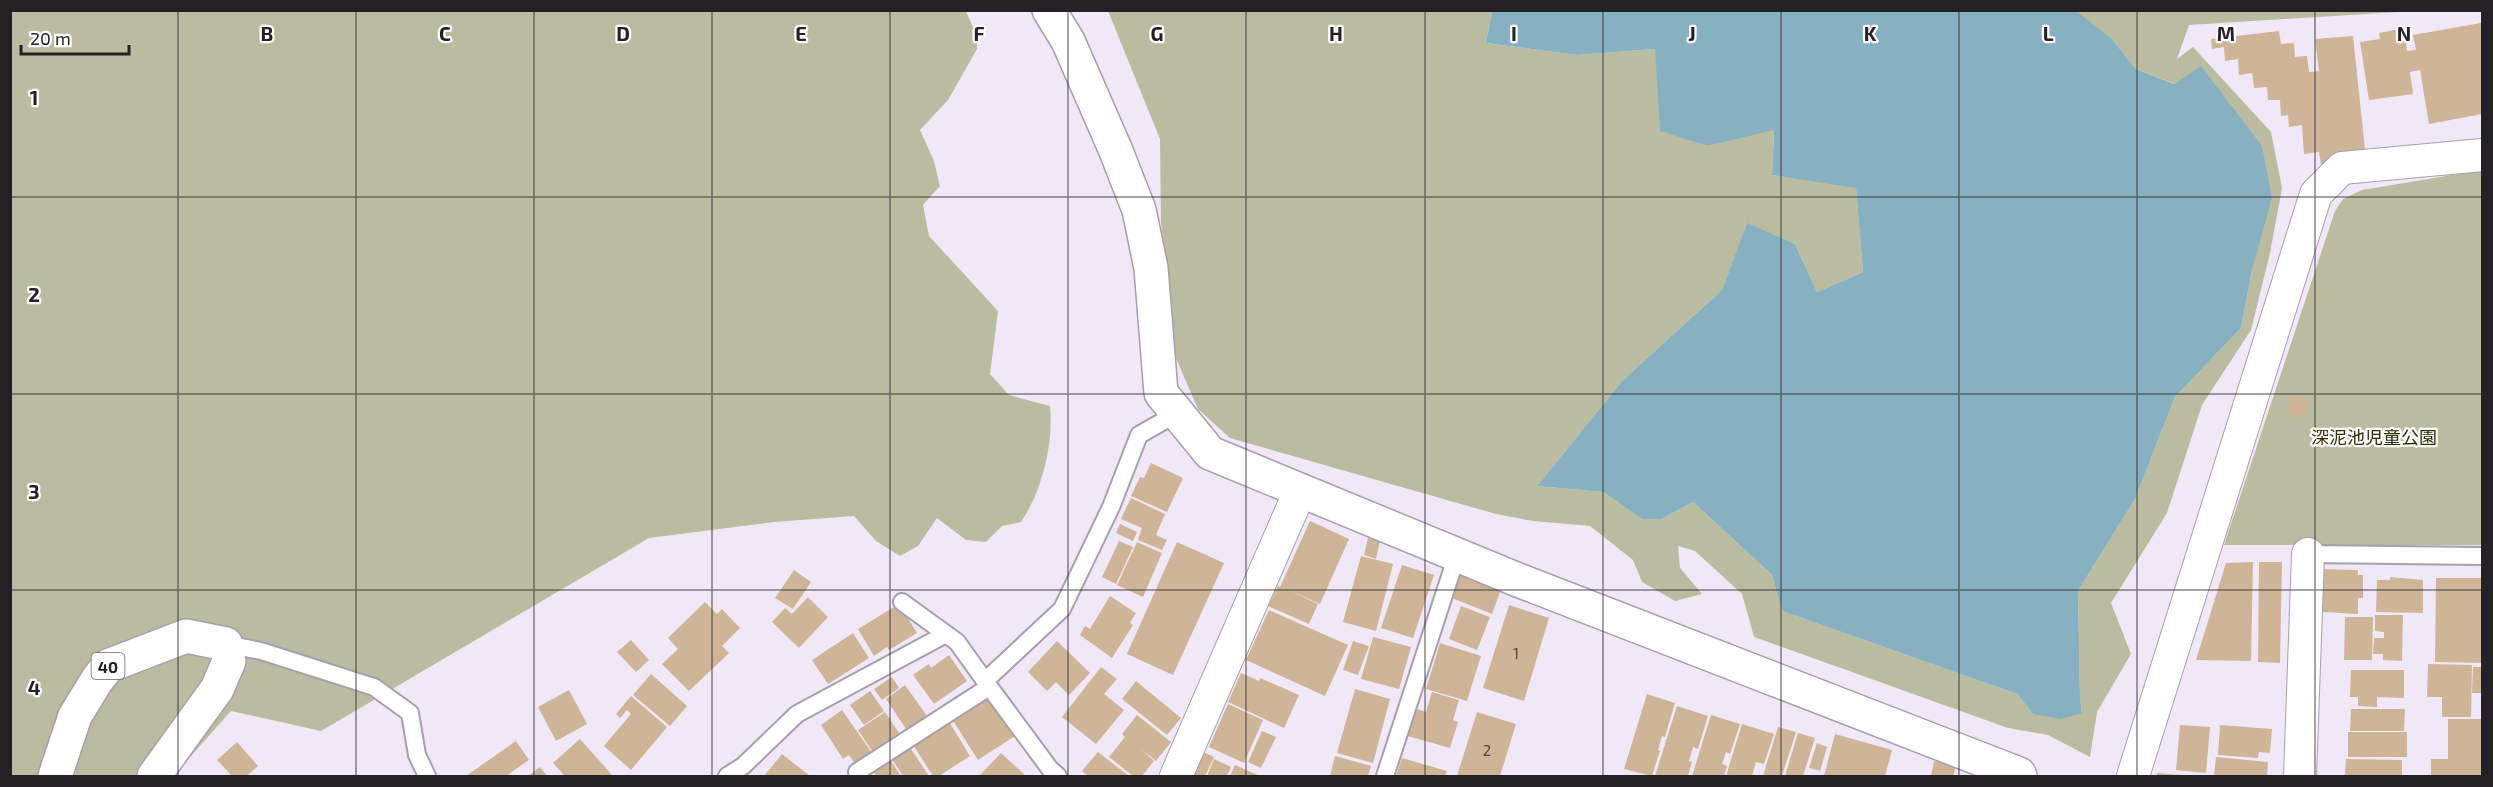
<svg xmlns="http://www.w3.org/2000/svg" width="2493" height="787" viewBox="0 0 2493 787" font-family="'Exo 2','Noto Sans JP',sans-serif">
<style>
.green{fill:#babca0}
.water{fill:#87b1c1}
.building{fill:#cfb597}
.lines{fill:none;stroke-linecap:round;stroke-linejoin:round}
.lane-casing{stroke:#a79fad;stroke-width:20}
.street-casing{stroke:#a79fad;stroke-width:34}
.secondary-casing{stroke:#a79fad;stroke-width:36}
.primary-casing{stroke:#a79fad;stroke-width:36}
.lane{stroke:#fff;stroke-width:16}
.street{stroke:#fff;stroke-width:32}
.secondary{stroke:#fff;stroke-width:33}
.primary{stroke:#fff;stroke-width:33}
.grid{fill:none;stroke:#242026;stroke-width:1.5;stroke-opacity:0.55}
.labels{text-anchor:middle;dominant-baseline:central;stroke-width:4.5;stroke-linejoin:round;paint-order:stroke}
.number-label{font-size:15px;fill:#4f4542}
.shield{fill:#fff;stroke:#666367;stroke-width:1.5}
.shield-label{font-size:16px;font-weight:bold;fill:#242026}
.park-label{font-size:18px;fill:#2d2e00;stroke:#fff}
.grid-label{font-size:20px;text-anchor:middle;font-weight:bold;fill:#242026;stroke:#fff;stroke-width:4.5;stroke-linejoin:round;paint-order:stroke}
</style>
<rect width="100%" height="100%" fill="#f0e8f6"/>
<g class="green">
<path d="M10 11H966L977 37V49L948 100 920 130 934 161 940 186 923 205 929 236 998 311 990 374 1009 395 1050 406C1054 443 1042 491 1021 522L1002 526 986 542 966 540 937 518 918 546 900 556 876 541 854 516 774 522 649 538 321 731 231 711 173 776H11Z"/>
<polygon points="1108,11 1492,11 1486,43 1577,55 1655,49 1708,146 1774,129 1772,175 1856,187 1863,272 1817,292 1795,244 1747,224 1722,290 1623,380 1537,486 1603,492 1642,519 1662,519 1693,502 1772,575 1782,611 2017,694 2033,714 2082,713 2080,697 2078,591 2135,499 2175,397 2241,328 2252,270 2201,66 2175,84 2136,69 2112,39 2075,11 2414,11 2189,25 2177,59 2193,47 2271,132 2282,188 2270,253 2251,330 2202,405 2167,513 2111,603 2131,654 2097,712 2090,757 2048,735 2008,728 1754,637 1742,594 1695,551 1678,546 1680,568 1702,594 1675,601 1642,582 1633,560 1590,526 1533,521 1496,514 1230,438 1198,409 1175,356 1161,223 1160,139"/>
<polygon points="2482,170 2482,545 2224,545 2335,211 2343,199 2362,190"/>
</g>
<polygon class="water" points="2075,10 2112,39 2136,69 2174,84 2201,66 2262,146 2272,198 2252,270 2241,328 2175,397 2135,499 2078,591 2080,697 2082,713 2061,719 2033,714 2017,694 1782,611 1772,575 1693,502 1662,519 1642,519 1603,492 1537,486 1623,380 1722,290 1747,223 1795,244 1817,292 1863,272 1856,188 1772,175 1774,130 1708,146 1660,131 1655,49 1577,55 1486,43 1492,11"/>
<g class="building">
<polygon points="2481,23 2482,114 2429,124 2420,70 2410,72 2413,94 2369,100 2360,42 2380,39 2379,33 2404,28 2407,51 2416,50 2413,35"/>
<polygon points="2279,31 2281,44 2294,43 2295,57 2307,56 2309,72 2319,71 2315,39 2353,36 2366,159 2322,171 2319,152 2304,154 2302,125 2289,127 2288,115 2281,116 2280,100 2268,100 2267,87 2254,88 2252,73 2239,75 2238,59 2225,61 2224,47 2212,49 2211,39"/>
<polygon points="2293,395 2310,400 2304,419 2287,413"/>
<polygon points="1151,463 1183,478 1167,512 1131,496 1140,477 1144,478"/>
<polygon points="1131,498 1165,514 1156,535 1167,540 1162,550 1138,540 1142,528 1121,519"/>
<polygon points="1310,521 1349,539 1320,604 1289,590 1318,604 1309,624 1268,606 1278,586 1280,587"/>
<polygon points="1120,524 1137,532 1133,541 1116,533"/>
<polygon points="1368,538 1380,541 1376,559 1364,555"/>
<polygon points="1119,541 1133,547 1116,584 1102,577"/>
<polygon points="1137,542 1162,553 1143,597 1117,585"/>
<polygon points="1177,542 1224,563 1173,675 1127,654"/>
<polygon points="1361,556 1393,564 1376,631 1343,622"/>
<polygon points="2253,562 2251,661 2196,660 2226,563"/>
<polygon points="2259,562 2282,562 2280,663 2258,662"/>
<polygon points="1402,565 1434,575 1413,638 1381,628"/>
<polygon points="2320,569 2358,570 2358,575 2363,575 2363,598 2358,598 2358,614 2323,612 2323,596 2320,597"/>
<polygon points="794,570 811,582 793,609 775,598"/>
<polygon points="1461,574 1501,589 1492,614 1452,598"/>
<polygon points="2390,577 2423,580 2423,613 2376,612 2377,580 2390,580"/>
<polygon points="2436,578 2482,578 2482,663 2435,662"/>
<polygon points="1110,596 1136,613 1130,623 1133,625 1112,658 1080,635 1085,626 1090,629"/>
<polygon points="808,597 828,617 799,648 772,622 785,608 792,614"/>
<polygon points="705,602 717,614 722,609 740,628 722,646 729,653 689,691 662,664 678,649 668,638"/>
<polygon points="899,604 917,633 889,650 887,647 874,656 858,629"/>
<polygon points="1509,605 1549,618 1524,701 1483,688"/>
<polygon points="1461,606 1490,617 1477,650 1449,639"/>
<polygon points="1269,610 1348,645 1325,696 1246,660"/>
<polygon points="2375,615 2403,615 2402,661 2383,660 2383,654 2373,654 2374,638 2384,638 2384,632 2375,631"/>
<polygon points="2345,617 2373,617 2372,660 2344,660"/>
<polygon points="853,633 869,658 828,684 812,660"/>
<polygon points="1373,637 1411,647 1399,689 1361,679"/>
<polygon points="631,640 649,660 636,672 617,652"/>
<polygon points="1057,641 1090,673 1069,695 1056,682 1047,691 1028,672"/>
<polygon points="1353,641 1369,646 1358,675 1343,670"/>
<polygon points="1440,643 1481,656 1467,701 1426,689"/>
<polygon points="949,655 967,681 934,704 913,675 929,664 931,668"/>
<polygon points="2428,664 2472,665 2471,717 2442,717 2442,697 2427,697"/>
<polygon points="1101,667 1117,679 1104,694 1124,710 1096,744 1062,717"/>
<polygon points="2473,667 2482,667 2482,693 2472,693"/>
<polygon points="2351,670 2404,670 2404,698 2377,697 2377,707 2358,706 2358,697 2350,697"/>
<polygon points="1241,673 1259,681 1260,678 1299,695 1284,728 1228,702"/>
<polygon points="651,674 687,706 670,726 633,695"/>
<polygon points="892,677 899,688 882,700 874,689"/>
<polygon points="1136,681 1181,718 1167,735 1122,699"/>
<polygon points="905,685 927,716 906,729 886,699"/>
<polygon points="1355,689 1390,699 1373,763 1337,753"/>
<polygon points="569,690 587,724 556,741 538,707"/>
<polygon points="870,691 884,711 864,725 850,705"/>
<polygon points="1432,692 1459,700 1453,720 1458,722 1450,748 1408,736 1417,709 1426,712"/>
<polygon points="1647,694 1675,703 1665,737 1662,736 1658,750 1660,751 1652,776 1624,769"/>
<polygon points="989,695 1015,736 978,760 952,719"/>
<polygon points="631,696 667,727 631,770 604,746 631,714 627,710 620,718 616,714"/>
<polygon points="1228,704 1263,720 1244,763 1209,747"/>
<polygon points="1677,706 1708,716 1698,749 1693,747 1689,761 1692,762 1688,776 1655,776"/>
<polygon points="2351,709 2405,709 2404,731 2350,731"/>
<polygon points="842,710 872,753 856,765 849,755 843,759 821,725"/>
<polygon points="885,712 899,733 872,751 858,730"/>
<polygon points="1477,712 1516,724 1500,776 1457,776"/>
<polygon points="1137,715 1171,742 1156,761 1140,748 1154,761 1142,776 1133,776 1109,757 1125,737 1122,734"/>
<polygon points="1711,715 1740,724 1730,754 1726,752 1722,764 1727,766 1724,776 1692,776"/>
<polygon points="2448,719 2482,719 2482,776 2431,775 2431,759 2448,759"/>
<polygon points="948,720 970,756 939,776 933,776 912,743"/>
<polygon points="1742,724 1774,734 1764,764 1756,762 1752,776 1726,776"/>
<polygon points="2180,725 2210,727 2206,773 2176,770"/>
<polygon points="2220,725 2272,729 2270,753 2259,752 2258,758 2218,755"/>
<polygon points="1778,727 1796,732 1782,776 1763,776"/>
<polygon points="1262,731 1276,737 1261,768 1248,762"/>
<rect x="2348" y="732" width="59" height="25"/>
<polygon points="1798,733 1815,738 1803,776 1785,776"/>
<polygon points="1835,734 1892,750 1885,776 1824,776"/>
<polygon points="580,739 613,776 565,776 553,763"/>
<polygon points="516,741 529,760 506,776 466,776"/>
<polygon points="237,742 258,766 247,776 232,776 217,760"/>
<polygon points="1817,743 1827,747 1820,771 1809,768"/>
<polygon points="909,746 929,776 903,776 891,758"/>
<polygon points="1195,748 1214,757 1205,776 1182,776"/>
<polygon points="1098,752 1129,776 1088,776 1082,771"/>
<polygon points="1001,753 1026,776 979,776"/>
<polygon points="782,754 810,776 764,776"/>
<polygon points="1335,756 1371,766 1368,776 1330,776"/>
<polygon points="2216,757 2268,762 2267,776 2214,776"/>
<polygon points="889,758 901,776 876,776 872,769"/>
<polygon points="1402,758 1447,771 1445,776 1396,776"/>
<polygon points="1214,759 1231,767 1227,776 1207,776"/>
<polygon points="2346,759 2402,760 2402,776 2345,776"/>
<polygon points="1934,761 1956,766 1953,776 1931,776"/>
<polygon points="1235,765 1260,776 1230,776"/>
<polygon points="540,767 547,776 528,776"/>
<polygon points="2157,773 2181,775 2181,776 2156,776"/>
</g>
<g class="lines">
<g class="lane-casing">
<g id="lane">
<polyline points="2308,554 2482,556"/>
<polyline points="902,602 957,642 985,681"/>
<polyline points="226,644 261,651 374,687 410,713 417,755 427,776"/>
<polyline points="857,772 989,687"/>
<polyline points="727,776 743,766 797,714 946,634"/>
<polyline points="1058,776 1050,769 985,681 1062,609 1111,507 1139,435 1176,414"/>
<polyline points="1385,776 1457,555"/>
</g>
</g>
<g class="street-casing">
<g id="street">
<polyline points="1176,776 1300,491"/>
<polyline points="2133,776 2316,194 2342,168 2482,155"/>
<polyline points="2300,776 2308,554"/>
</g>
</g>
<g class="secondary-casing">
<polyline id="secondary" points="1049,10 1068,41 1116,151 1139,210 1151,268 1161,393 1210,453 1518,580 2019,774 2020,776"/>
</g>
<g class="primary-casing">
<polyline id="primary" points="55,776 75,716 97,680 108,666 186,636 226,644 229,661 217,689 154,776"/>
</g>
<use href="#lane" class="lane"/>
<use href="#street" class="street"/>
<use href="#secondary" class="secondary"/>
<use href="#primary" class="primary"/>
</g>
<path class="grid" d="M178 10V776M356 10V776M534 10V776M712 10V776M890 10V776M1068 10V776M1246 10V776M1425 10V776M1603 10V776M1781 10V776M1959 10V776M2137 10V776M2315 10V776M10 197H2482M10 394H2482M10 590H2482"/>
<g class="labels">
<g class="number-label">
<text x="1516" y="653">1</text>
<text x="1487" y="750">2</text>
</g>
<rect class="shield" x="91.5" y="653" width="33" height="26" rx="4.5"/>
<g class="shield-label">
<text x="108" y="666">40</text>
</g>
<g class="park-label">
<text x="2374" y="437">深泥池児童公園</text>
</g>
</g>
<g class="grid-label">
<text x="267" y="41">B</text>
<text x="445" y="41">C</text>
<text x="623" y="41">D</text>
<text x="801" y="41">E</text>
<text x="979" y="41">F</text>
<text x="1157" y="41">G</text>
<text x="1336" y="41">H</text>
<text x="1514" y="41">I</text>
<text x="1692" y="41">J</text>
<text x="1870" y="41">K</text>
<text x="2048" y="41">L</text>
<text x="2226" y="41">M</text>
<text x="2404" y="41">N</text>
<text x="34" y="105">1</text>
<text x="34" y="302">2</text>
<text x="34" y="499">3</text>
<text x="34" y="695">4</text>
</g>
<rect width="2493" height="787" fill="none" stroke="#242026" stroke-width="24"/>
<path d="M21 45v9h108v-9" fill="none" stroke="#242026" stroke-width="3"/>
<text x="30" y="45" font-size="18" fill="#242026" stroke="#ffffff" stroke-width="4.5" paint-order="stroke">20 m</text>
</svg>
